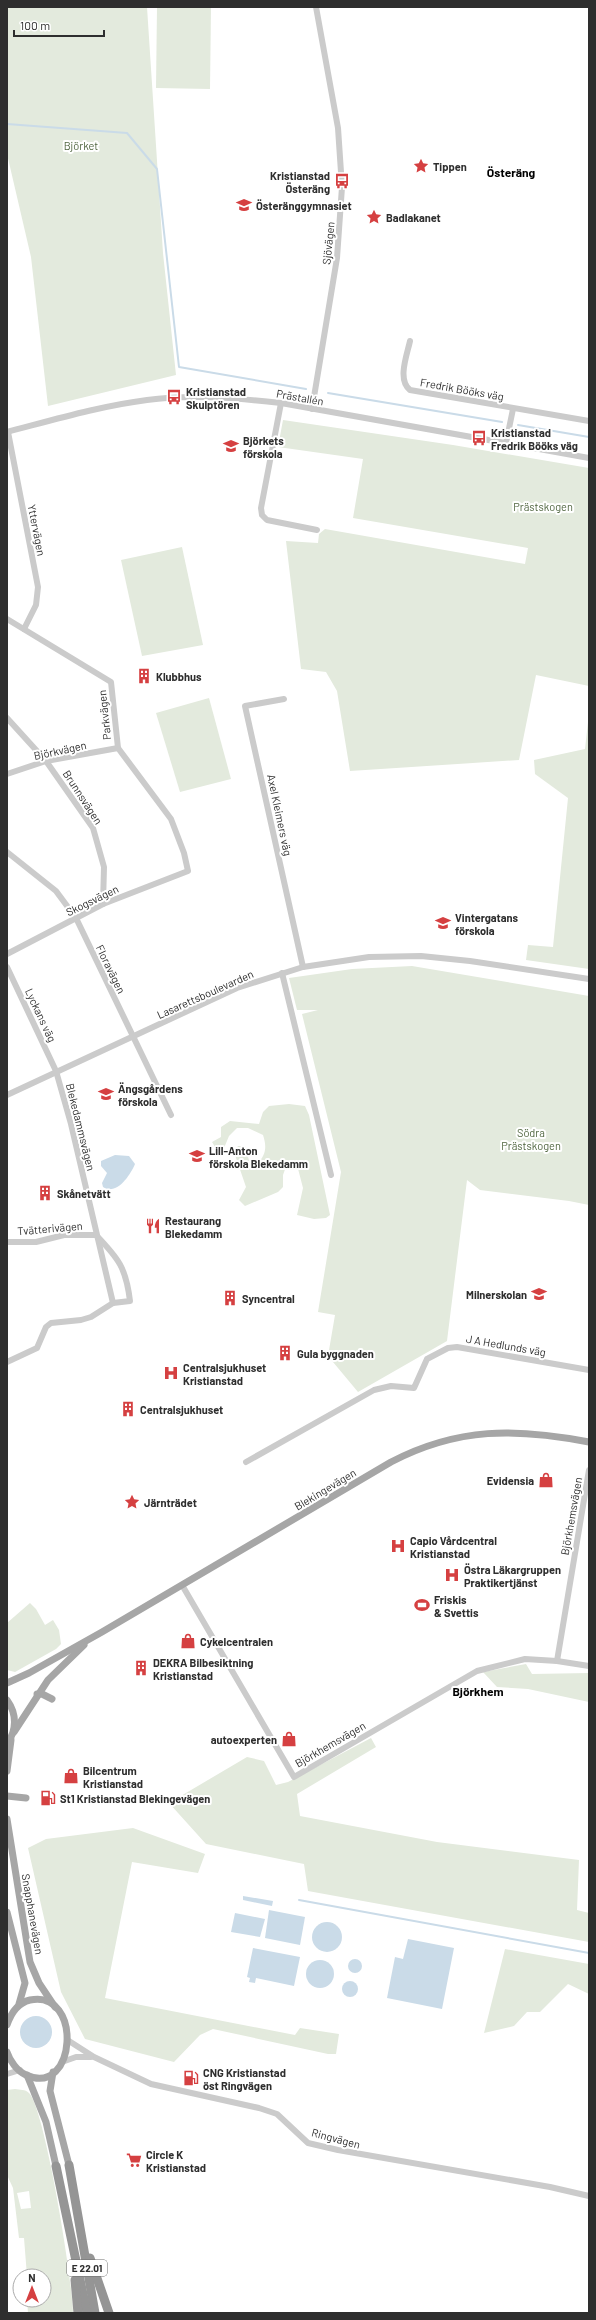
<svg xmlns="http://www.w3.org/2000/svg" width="596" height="2320" viewBox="0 0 596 2320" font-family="Barlow,sans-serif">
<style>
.green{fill:#e3eadd;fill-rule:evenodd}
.water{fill:#cadbe8}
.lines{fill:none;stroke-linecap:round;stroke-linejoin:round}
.stream{stroke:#cadbe8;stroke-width:2}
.minor{stroke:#cbcbcb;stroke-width:6}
.major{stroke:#a6a6a6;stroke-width:7}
.highway{stroke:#959595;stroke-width:9}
.labels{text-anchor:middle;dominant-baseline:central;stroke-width:4;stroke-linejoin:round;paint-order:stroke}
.shield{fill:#fff;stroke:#6d6d6d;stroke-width:1}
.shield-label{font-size:10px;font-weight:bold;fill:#2e2e2e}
.park-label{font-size:11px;fill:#4f653f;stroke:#fff}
.poi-label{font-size:11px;font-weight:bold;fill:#2e2e2e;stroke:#fff;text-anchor:start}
.street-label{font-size:11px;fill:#2e2e2e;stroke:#fff}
.neighbourhood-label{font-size:12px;font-weight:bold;fill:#000;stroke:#fff}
</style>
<rect width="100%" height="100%" fill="#fff"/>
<g class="green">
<polygon points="7,7 147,7 163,253 176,375 48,406 31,257 7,154"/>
<polygon points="157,7 211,7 210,89 156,88"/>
<polygon points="283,420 453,445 589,468 589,686 536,675 519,760 350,771 337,691 326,672 301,669 286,541 318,543 319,534 325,529 525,564 528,548 353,518 363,459 278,447"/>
<polygon points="182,547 203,645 142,656 121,560"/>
<polygon points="209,698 231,779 180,792 156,713"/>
<polygon points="589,713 589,969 526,960 528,945 553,947 568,798 535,774 534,760 585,749"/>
<polygon points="412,966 589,996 589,1205 569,1201 480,1190 467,1180 447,1341 358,1392 328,1356 335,1315 318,1312 341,1172 302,1014 318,1010 297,1010 289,978 352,969"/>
<path d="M289 1104 305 1106 309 1115 330 1215 326 1218 314 1219 297 1215 303 1188 296 1161H288L283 1175V1187L278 1192 245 1206 239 1200 246 1187 234 1152 238 1146H245L250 1164H257C266 1155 267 1147 263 1135L248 1128H237L229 1136 224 1148 215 1147 212 1142 221 1137V1127L230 1121 259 1124 263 1112 269 1106Z"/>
<polygon points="30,1603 36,1609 45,1625 53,1620 59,1630 61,1644 56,1649 15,1672 7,1670 7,1623"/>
<polygon points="526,1664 532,1674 589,1673 589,1702 528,1689 497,1687 483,1672"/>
<polygon points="371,1738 376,1747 297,1794 300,1816 437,1842 579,1860 577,1910 589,1913 589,1942 308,1891 304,1864 206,1844 169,1803 247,1757 264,1761 276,1785 288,1782"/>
<polygon points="133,1828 205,1854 198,1873 132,1862 105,1998 295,2035 300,2028 339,2034 336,2054 328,2054 213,2029 200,2035 174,2062 85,2039 61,1992 28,1848 46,1839"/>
<polygon points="505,1949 589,1964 589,1994 568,1984 540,2012 527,2012 514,2026 484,2033"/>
<path d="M15 2089C20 2090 25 2089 29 2093 45 2109 73 2283 73 2313H28L27 2300H44V2276H27L24 2238H19L13 2188 7 2175V2090ZM29 2191 31 2208 21 2209 17 2193Z"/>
</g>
<g class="water">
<path d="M115 1155 129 1156 135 1164C130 1176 116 1196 103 1187L102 1183 107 1173 101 1166V1161Z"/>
<polygon points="243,1896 273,1901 272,1906 243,1900"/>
<polygon points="269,1910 305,1917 300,1945 265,1938"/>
<polygon points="235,1913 265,1919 260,1937 231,1932"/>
<circle cx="327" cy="1937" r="15"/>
<polygon points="408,1939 454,1948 442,2009 387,1998 395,1957 403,1959"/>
<polygon points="253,1948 300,1957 294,1986 256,1978 255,1983 249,1982 250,1978 247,1977"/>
<circle cx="355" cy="1966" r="7"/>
<circle cx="320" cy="1974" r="14"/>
<circle cx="350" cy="1989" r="8"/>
<circle cx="36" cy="2032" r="16"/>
</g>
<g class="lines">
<g class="stream">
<polyline points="7,124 127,133 157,169 179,367 306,389"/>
<polyline points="328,393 502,422"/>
<polyline points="518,425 589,437"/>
<polyline points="299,1900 589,1953"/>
</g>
<g class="minor">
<path d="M410 341C407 355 397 380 410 390L589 421"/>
<polyline points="281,403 261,508 262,515 267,520 317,530"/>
<polyline points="312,409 337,258 342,187 338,128 316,7"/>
<path d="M7 432C53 420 100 406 147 400 191 394 236 398 281 403L589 458"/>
<polyline points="8,432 38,587 36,605 24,629"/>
<polyline points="506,443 513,409"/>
<polyline points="7,619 111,682 118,748 171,819 184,853 188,871 103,904 7,954"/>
<polyline points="284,699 245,706 303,967"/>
<polyline points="7,718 46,761 93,828 104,867 103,904"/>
<polyline points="7,774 46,761 118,748"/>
<polyline points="7,852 56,891 76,918 171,1115"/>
<polyline points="7,967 56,1071 71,1124 113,1303"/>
<polyline points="282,973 331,1175"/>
<polyline points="7,1095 237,988 303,967 369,957 421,956 470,961 589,979"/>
<polyline points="7,1242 36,1242 64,1235 96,1235"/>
<path d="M7 1362 37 1348 46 1327 51 1323 81 1320 91 1317 113 1303 130 1301C126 1268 119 1259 96 1235"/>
<polyline points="246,1462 374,1390 391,1386 414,1388 427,1359 448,1348 457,1347 589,1370"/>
<polyline points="182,1585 294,1777 477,1671 525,1659 557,1661 589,1666"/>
<polyline points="557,1661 589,1470"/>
<polyline points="69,2041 94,2057 151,2084 259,2108 277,2114 308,2143 338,2150 550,2187 589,2196"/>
<polyline points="62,2062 76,2057 91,2057"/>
<polyline points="7,2074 20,2070"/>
</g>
<g class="major">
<path d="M7 1683 29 1673 102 1632 391 1462C458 1427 516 1428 589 1442"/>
<polyline points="37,1694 42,1694 52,1699"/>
<path d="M7 1700C17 1714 17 1730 7 1744"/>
<polyline points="14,1732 48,1680 84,1645"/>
<polyline points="7,1771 11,1740"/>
<polyline points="7,1796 26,1798"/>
<polyline points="7,1819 30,1962 39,1983 55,2007"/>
<polyline points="7,1912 25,1983 19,2004"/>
<path d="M7 2025C11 2013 17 2003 30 2000 83 1989 77 2098 26 2075 17 2071 10 2061 7 2052"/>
<polyline points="53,2072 50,2091 69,2165"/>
<polyline points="27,2075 46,2122 56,2166"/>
</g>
<g class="highway">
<polyline points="69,2165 95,2313"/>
<polyline points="56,2166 87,2313"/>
<polyline points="90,2258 109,2313"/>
<polyline points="75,2280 78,2313"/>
</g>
</g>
<defs>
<g id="sight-bare" transform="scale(1.2)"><path d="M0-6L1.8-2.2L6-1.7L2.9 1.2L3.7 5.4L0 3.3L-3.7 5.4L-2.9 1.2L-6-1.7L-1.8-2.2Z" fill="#d54041" stroke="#fff" stroke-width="2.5" paint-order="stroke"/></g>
<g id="bus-bare" transform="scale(1.2)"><path d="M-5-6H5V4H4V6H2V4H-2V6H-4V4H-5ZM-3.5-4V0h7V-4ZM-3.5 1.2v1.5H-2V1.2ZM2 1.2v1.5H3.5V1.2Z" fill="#d54041" stroke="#fff" stroke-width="2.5" paint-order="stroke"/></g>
<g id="school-bare" transform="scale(1.2)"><path d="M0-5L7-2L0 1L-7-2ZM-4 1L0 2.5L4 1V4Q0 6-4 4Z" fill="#d54041" stroke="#fff" stroke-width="2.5" paint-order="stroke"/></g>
<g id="building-bare" transform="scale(1.2)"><path d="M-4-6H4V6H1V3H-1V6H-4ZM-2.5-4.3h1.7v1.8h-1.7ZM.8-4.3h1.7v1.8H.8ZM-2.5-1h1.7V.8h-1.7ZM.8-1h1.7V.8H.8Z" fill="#d54041" stroke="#fff" stroke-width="2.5" paint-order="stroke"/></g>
<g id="restaurant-bare" transform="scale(1.2)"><path d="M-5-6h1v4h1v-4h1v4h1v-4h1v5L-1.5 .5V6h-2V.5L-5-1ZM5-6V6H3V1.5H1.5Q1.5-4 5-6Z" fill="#d54041" stroke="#fff" stroke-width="2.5" paint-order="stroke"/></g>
<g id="hospital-bare" transform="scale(1.2)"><path d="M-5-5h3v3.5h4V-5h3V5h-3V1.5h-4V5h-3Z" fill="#d54041" stroke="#fff" stroke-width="2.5" paint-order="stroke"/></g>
<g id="shop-bare" transform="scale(1.2)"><path d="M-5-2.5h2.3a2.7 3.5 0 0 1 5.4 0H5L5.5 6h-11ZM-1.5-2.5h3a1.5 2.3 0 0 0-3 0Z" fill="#d54041" stroke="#fff" stroke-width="2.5" paint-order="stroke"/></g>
<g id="stadium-bare" transform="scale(1.2)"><path d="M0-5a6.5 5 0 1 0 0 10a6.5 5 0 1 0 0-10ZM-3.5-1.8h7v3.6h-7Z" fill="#d54041" stroke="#fff" stroke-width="2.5" paint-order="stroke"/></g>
<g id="fuel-bare" transform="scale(1.2)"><path d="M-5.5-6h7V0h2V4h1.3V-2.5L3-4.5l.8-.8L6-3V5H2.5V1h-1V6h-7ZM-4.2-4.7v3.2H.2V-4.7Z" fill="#d54041" stroke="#fff" stroke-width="2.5" paint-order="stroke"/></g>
<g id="supermarket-bare" transform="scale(1.2)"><path d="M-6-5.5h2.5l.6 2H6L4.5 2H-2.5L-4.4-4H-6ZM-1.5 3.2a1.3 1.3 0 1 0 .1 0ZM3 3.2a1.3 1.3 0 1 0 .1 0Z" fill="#d54041" stroke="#fff" stroke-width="2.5" paint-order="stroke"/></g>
</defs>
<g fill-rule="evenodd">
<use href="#sight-bare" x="421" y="166"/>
<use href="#bus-bare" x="342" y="181"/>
<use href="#school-bare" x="244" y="205"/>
<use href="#sight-bare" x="374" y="217"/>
<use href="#bus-bare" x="174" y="397"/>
<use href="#bus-bare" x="479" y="438"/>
<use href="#school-bare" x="231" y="446"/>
<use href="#building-bare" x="144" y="676"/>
<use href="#school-bare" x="443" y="923"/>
<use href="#school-bare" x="106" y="1094"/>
<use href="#school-bare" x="197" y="1156"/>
<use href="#building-bare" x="45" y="1193"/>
<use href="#restaurant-bare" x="153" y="1226"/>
<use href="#school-bare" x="539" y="1294"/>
<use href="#building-bare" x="230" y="1298"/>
<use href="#building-bare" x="285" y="1353"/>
<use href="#hospital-bare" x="171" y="1373"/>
<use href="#building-bare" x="128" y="1409"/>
<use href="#shop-bare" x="546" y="1480"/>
<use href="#sight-bare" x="132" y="1502"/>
<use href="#hospital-bare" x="398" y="1546"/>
<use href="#hospital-bare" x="452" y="1575"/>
<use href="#stadium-bare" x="422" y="1605"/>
<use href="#shop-bare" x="188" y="1641"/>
<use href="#building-bare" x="141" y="1668"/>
<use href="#shop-bare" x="289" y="1739"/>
<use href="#shop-bare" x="71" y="1776"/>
<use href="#fuel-bare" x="48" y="1798"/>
<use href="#fuel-bare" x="191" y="2078"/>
<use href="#supermarket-bare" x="134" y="2160"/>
</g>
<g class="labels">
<rect class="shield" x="67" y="2260" width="40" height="16" rx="3"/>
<g class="shield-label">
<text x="87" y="2268">E 22.01</text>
</g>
<g class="park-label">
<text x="81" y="145">Björket</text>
<text x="543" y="506">Prästskogen</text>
<text x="531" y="1132">Södra<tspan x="531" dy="13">Prästskogen</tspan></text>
</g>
<g class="poi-label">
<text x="433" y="166">Tippen</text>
<text x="330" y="175" text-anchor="end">Kristianstad<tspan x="330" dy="13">Österäng</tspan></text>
<text x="256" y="205">Österänggymnasiet</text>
<text x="386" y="217">Badlakanet</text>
<text x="186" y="391">Kristianstad<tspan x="186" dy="13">Skulptören</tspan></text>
<text x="491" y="432">Kristianstad<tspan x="491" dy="13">Fredrik Bööks väg</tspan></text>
<text x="243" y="440">Björkets<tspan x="243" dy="13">förskola</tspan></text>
<text x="156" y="676">Klubbhus</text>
<text x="455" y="917">Vintergatans<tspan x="455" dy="13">förskola</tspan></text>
<text x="118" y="1088">Ängsgårdens<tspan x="118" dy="13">förskola</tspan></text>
<text x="209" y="1150">Lill-Anton<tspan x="209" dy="13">förskola Blekedamm</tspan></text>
<text x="57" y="1193">Skånetvätt</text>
<text x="165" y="1220">Restaurang<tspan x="165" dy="13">Blekedamm</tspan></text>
<text x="527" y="1294" text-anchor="end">Milnerskolan</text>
<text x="242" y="1298">Syncentral</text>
<text x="297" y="1353">Gula byggnaden</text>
<text x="183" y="1367">Centralsjukhuset<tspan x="183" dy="13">Kristianstad</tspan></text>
<text x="140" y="1409">Centralsjukhuset</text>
<text x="534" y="1480" text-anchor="end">Evidensia</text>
<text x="144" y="1502">Järnträdet</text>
<text x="410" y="1540">Capio Vårdcentral<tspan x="410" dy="13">Kristianstad</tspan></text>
<text x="464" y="1569">Östra Läkargruppen<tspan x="464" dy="13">Praktikertjänst</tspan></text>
<text x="434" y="1599">Friskis<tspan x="434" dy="13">&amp; Svettis</tspan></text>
<text x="200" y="1641">Cykelcentralen</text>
<text x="153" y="1662">DEKRA Bilbesiktning<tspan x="153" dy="13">Kristianstad</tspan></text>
<text x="277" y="1739" text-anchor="end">autoexperten</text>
<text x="83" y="1770">Bilcentrum<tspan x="83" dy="13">Kristianstad</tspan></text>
<text x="60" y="1798">St1 Kristianstad Blekingevägen</text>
<text x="203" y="2072">CNG Kristianstad<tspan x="203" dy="13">öst Ringvägen</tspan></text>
<text x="146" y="2154">Circle K<tspan x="146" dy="13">Kristianstad</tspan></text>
</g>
<g class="street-label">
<text transform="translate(328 243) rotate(-84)">Sjövägen</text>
<text transform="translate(462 389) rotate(10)">Fredrik Bööks väg</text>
<text transform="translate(300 397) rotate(10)">Prästallén</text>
<text transform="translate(37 530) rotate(79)">Yttervägen</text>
<text transform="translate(104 715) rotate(-96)">Parkvägen</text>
<text transform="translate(60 750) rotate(-12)">Björkvägen</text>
<text transform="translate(83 797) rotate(57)">Brunnsvägen</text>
<text transform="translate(280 815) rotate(78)">Axel Kleimers väg</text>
<text transform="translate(92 900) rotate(-26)">Skogsvägen</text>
<text transform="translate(111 969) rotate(64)">Floravägen</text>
<text transform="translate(205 994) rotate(-24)">Lasarettsboulevarden</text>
<text transform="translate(41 1015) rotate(65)">Lyckans väg</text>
<text transform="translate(81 1127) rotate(76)">Blekedammsvägen</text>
<text transform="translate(50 1228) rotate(-5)">Tvätterivägen</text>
<text transform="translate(506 1345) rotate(10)">J A Hedlunds väg</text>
<text transform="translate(325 1489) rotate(-31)">Blekingevägen</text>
<text transform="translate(571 1516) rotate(-80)">Björkhemsvägen</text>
<text transform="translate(330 1744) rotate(-30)">Björkhemsvägen</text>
<text transform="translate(33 1914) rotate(80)">Snapphanevägen</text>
<text transform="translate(336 2138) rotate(15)">Ringvägen</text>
</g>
<g class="neighbourhood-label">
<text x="511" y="172">Österäng</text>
<text x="478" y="1691">Björkhem</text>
</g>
</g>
<rect width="596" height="2320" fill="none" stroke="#2e2e2e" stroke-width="16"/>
<g transform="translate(32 2288)"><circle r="19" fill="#ffffff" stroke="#ababab"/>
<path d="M0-3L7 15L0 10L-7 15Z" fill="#d54041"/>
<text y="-6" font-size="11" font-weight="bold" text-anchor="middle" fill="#2e2e2e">N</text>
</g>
<path d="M14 30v6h90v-6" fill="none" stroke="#2e2e2e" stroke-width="2"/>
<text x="20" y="30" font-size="12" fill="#2e2e2e" stroke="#ffffff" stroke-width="3" paint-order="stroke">100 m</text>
</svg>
